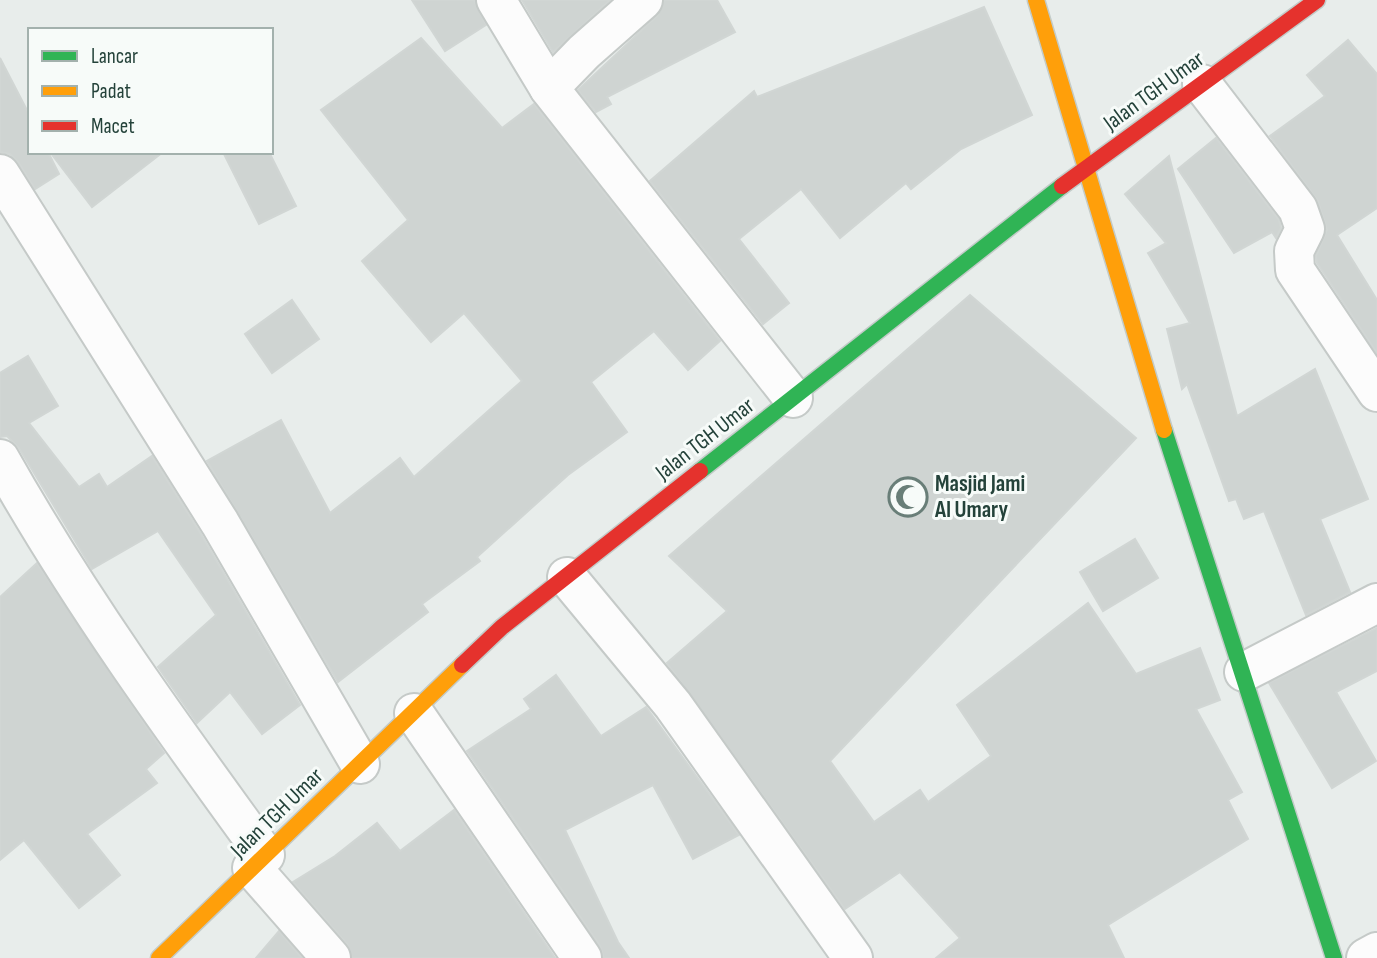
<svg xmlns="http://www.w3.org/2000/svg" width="1377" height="958" viewBox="0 0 1377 958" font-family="'Sofia Sans Condensed',sans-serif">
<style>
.building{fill:#cfd4d2;stroke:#d1d6d4;stroke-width:2}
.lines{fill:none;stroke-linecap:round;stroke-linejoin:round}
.street-casing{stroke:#c5cac8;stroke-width:42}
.fast-casing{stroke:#c3cbc8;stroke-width:19}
.slow-casing{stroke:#c3cbc8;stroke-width:19}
.jam-casing{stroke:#c3cbc8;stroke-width:19}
.street{stroke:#fcfcfc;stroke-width:38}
.fast{stroke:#30b455;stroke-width:16}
.slow{stroke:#ff9f0a;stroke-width:16}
.jam{stroke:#e5322d;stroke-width:16}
.labels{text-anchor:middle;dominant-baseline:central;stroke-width:6;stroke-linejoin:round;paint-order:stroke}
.street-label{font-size:23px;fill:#24423a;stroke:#f7fbf9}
.poi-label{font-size:23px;font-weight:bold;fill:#24423a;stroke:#f7fbf9;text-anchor:start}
</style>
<rect width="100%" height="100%" fill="#e8edeb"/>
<g class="building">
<polygon points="412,0 474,0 486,25 445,51"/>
<polygon points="522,0 610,0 553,52"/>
<polygon points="664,0 717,0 735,32 607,97 611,104 596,112 578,90 657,16"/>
<polygon points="984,7 1032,115 961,149 911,189 906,183 840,238 801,189 739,239 789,303 763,324 650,181 754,91 757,97"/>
<polygon points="421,38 502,128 534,104 720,341 688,370 654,331 591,382 627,432 568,475 477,557 480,561 422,604 428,612 338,682 207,461 281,420 330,513 400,458 414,477 522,381 464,313 431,342 362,261 408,220 321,110"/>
<polygon points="1348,40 1377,74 1377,208 1337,235 1377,300 1377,353 1317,263 1316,256 1327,230 1318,201 1270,136 1325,96 1307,75"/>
<polygon points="0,58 30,116 30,152 48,152 59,174 35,189 18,162 10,154 0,152"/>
<polygon points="1216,138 1279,220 1281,228 1276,238 1272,232 1234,253 1178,169"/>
<polygon points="50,152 163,152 92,207"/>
<polygon points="223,152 269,152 296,206 259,224"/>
<polygon points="1169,156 1237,416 1315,369 1368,499 1320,519 1350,592 1306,615 1264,511 1244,519 1236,499 1229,501 1187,384 1182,389 1167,329 1190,323 1148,253 1166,243 1125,194"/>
<polygon points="970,295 1136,438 830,761 874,822 920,790 928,802 991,756 957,705 1088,603 1136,674 1200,648 1220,700 1196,709 1242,792 1228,800 1248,839 1108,925 1124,958 936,958 960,938 900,872 845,909 667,663 727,611 669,556"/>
<polygon points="292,300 319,339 272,373 245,334"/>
<polygon points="28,356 58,406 29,423 79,487 99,474 107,487 152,456 201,534 300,705 262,734 230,692 197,723 158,667 216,615 158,531 92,569 19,448 7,436 0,437 0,373"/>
<polygon points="1135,539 1158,578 1103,611 1080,572"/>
<polygon points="37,563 164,753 146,769 157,783 87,834 120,875 79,908 24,840 0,860 0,597"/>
<polygon points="1377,628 1377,671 1336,692 1376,761 1332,788 1269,683"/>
<polygon points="556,675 601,736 646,707 739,835 693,859 653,785 565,830 618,942 629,958 604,958 600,946 467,751 531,709 524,699"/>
<polygon points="454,810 555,958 352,958 347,944 293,882 335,856 377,823 400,851"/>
<polygon points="279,931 302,958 256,958"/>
</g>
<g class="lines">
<g class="street-casing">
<g id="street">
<polyline points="496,0 549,88 793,398"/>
<polyline points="1202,84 1298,209 1305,229 1294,251 1295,270 1377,392"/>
<polyline points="549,88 584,52 643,0"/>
<polyline points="0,174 220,523 360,764"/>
<path d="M0 459C78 598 171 726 265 855"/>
<polyline points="567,577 673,705 853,958"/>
<polyline points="1244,672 1377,603"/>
<polyline points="414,713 582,958"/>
<polyline points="252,868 331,958"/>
<polyline points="1366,958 1377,952"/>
</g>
</g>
<g class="fast-casing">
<g id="fast">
<polyline points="1164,430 1334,958"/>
<polyline points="700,471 1062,186"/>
</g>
</g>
<g class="slow-casing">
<g id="slow">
<polyline points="1036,0 1164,430"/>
<polyline points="159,958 462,665"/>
</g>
</g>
<g class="jam-casing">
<g id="jam">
<polyline points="1062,186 1317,0"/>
<polyline points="462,665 502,627 700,471"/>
</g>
</g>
<use href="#street" class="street"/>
<use href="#fast" class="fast"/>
<use href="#slow" class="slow"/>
<use href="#jam" class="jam"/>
</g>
<defs>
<g id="mosque-ring" transform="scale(2.0125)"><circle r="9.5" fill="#f7fbf9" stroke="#697e78" stroke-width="1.5"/><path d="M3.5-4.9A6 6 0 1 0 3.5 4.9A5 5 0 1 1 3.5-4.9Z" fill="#697e78"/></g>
</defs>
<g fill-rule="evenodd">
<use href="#mosque-ring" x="908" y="497"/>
</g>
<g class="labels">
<g class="street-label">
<text transform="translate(1154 91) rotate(-36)">Jalan TGH Umar</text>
<text transform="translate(705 439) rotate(-38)">Jalan TGH Umar</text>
<text transform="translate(277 813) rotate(-44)">Jalan TGH Umar</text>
</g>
<g class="poi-label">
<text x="935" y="484">Masjid Jami<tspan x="935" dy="26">Al Umary</tspan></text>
</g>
</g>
<rect x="28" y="28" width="245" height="126" fill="#f7fbf9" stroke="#a3b1ad" stroke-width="2"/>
<rect x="42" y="51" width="35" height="10" fill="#30b455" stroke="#a3b1ad" stroke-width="2"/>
<text x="91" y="63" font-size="21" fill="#24423a">Lancar</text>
<rect x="42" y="86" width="35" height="10" fill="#ff9f0a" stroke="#a3b1ad" stroke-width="2"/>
<text x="91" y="98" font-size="21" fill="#24423a">Padat</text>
<rect x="42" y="121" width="35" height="10" fill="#e5322d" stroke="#a3b1ad" stroke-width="2"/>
<text x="91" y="133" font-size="21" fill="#24423a">Macet</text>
</svg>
